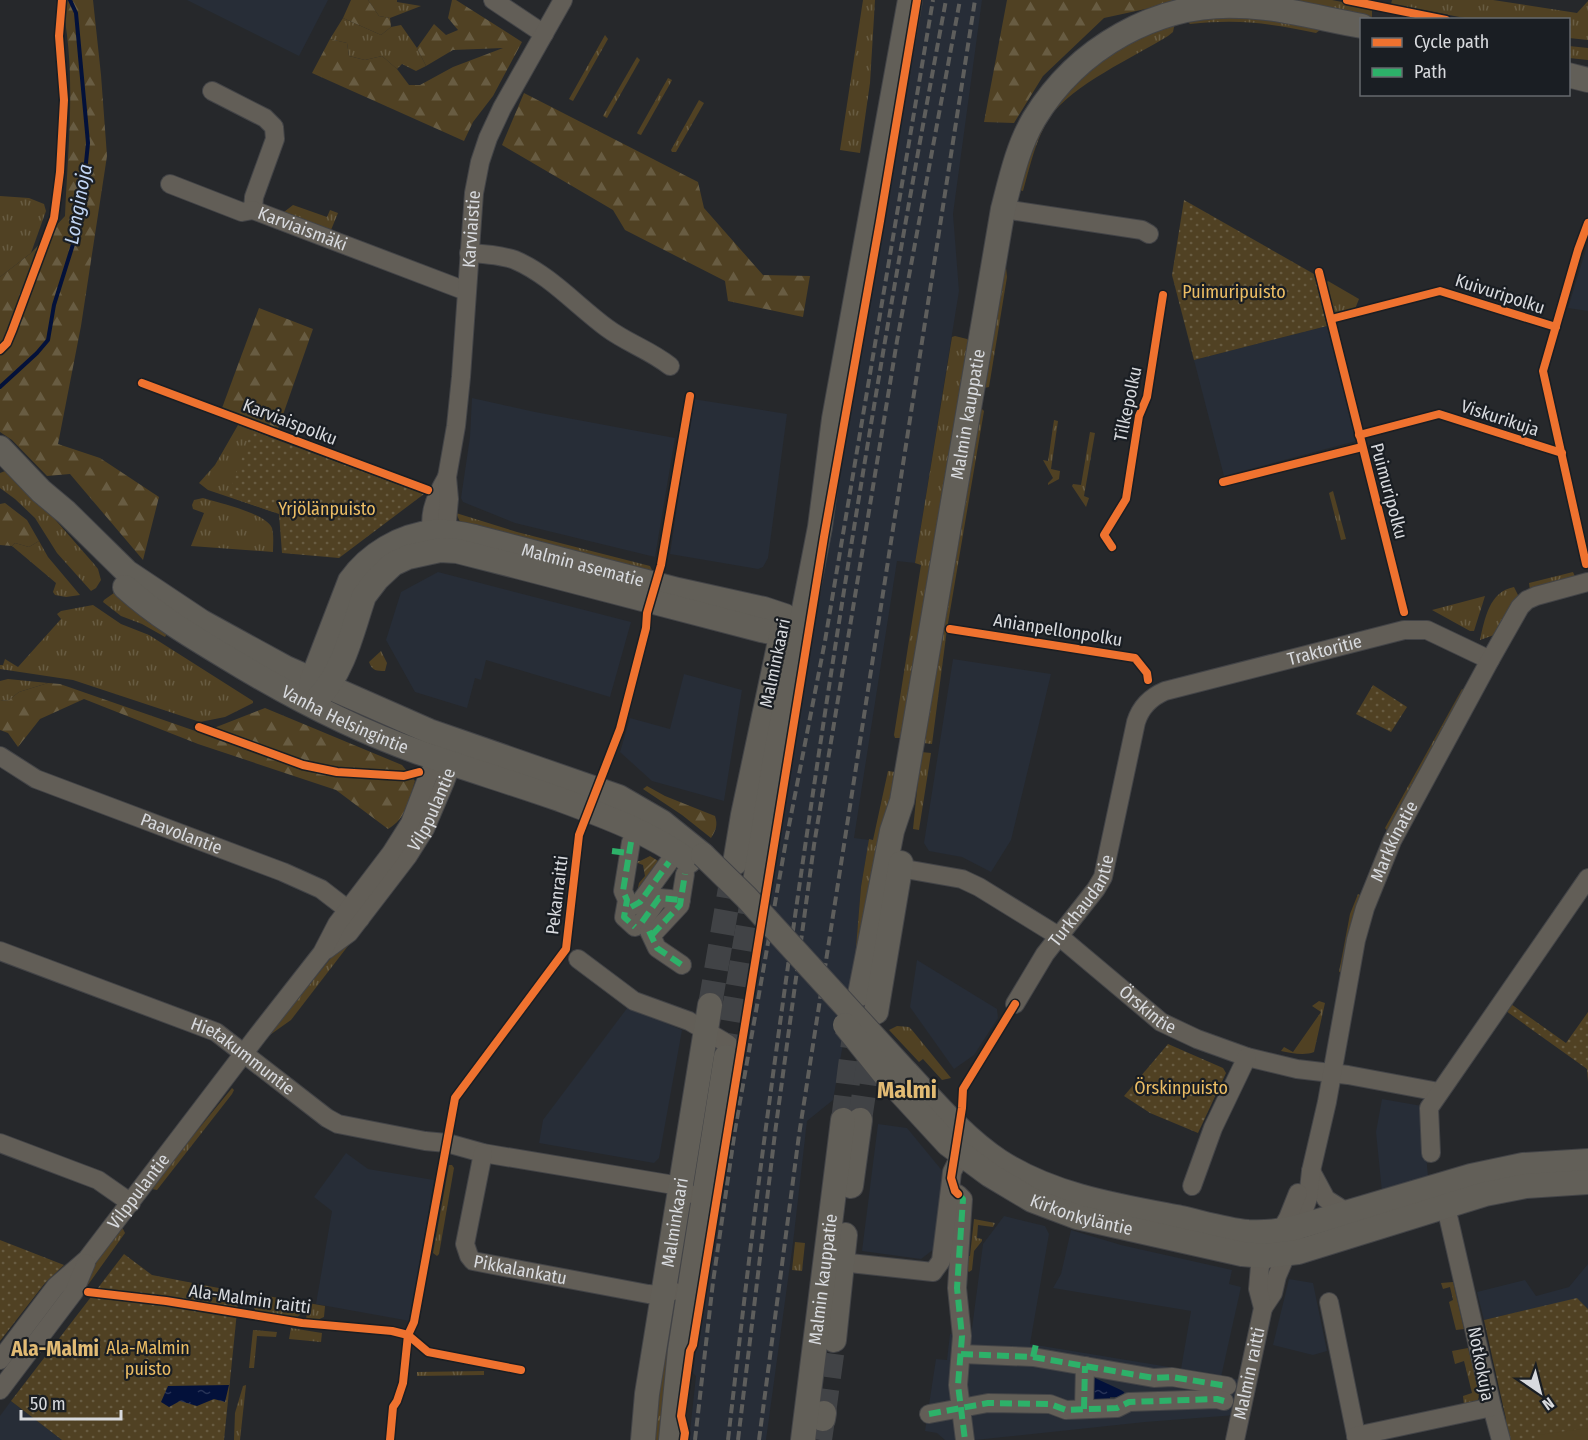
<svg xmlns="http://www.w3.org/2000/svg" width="1588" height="1440" viewBox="0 0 1588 1440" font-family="'Fira Sans Condensed',sans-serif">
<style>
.built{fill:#272d37}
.grass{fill:url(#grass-tufts)}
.forest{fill:url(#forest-firs)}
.park{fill:url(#park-dots)}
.garden{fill:url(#garden-furrows)}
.pitch{fill:#504123}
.water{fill:url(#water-ripples)}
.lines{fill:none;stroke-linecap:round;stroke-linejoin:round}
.stream{stroke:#03113a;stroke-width:4}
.major-tunnel{stroke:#414346;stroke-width:24;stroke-dasharray:24 12;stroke-linecap:butt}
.minor-casing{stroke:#434447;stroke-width:20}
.major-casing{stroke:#434447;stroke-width:26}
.minor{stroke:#625e57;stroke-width:18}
.major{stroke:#625f58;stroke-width:24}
.rail{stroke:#5e5e5c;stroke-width:4;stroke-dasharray:9 4.5;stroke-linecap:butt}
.major-bridge-casing{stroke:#434447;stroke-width:26;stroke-linecap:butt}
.major-bridge{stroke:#625f58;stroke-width:24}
.quiet{stroke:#2db169;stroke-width:6;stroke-dasharray:12 6;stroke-linecap:butt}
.cycleway-casing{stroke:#1a1e23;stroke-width:11}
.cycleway{stroke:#ef722f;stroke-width:8}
.labels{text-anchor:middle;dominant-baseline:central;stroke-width:4.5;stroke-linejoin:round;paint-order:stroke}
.street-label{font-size:18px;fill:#d8dade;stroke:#1a1e23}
.park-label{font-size:18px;fill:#ecbd64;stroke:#1a1e23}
.water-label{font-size:20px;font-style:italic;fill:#c0d4f3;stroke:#1a1e23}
.quarter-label{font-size:21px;font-weight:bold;fill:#e2bb74;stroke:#1a1e23}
.district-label{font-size:24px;font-weight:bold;fill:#e2bb74;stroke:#1a1e23}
</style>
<defs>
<pattern id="grass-tufts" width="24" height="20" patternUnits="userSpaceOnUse" patternTransform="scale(1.5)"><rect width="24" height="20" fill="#504123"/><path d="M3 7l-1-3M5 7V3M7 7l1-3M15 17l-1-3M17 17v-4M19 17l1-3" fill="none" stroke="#685c42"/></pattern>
<pattern id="forest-firs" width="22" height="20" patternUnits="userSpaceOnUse" patternTransform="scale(1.5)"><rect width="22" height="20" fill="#504123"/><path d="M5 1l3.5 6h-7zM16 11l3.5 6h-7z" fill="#685c42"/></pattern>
<pattern id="park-dots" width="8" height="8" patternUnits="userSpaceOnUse" patternTransform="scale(1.5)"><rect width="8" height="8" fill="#504123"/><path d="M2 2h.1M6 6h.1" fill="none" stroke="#685c42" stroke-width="1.8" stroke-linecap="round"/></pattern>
<pattern id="garden-furrows" width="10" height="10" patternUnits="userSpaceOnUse" patternTransform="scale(1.5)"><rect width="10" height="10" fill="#504123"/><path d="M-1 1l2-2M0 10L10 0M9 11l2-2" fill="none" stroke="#685c42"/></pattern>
<pattern id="water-ripples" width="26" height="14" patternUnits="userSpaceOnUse" patternTransform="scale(1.5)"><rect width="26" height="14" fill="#03113a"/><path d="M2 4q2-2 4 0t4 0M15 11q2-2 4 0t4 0" fill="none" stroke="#273356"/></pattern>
</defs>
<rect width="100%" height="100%" fill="#26282b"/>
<g class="built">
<polygon points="187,0 328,0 299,56"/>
<polygon points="923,0 982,0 953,214 959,291 915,563 897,561 854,838 869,840 861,887 853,988 833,1100 807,1121 793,1243 766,1440 689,1440 696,1376 693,1373 733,1075 765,888 788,789 816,604"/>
<polygon points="1588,242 1588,311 1568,308 1587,246"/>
<polygon points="1327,326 1356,441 1224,476 1194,360"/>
<polygon points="472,398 535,412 675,438 655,557 515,523 463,502 461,498 470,437"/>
<polygon points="693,399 787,414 768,558 763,567 758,569 670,554"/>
<polygon points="438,572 631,622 610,697 486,660 481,680 475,678 467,708 415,692 386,640 401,592"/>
<polygon points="953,659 1051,674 1011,840 991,872 962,857 929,851 924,843"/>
<polygon points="684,674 742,690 724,801 652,781 620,752 630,718 670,729"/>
<polygon points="917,960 997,1009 998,1018 974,1055 954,1069 910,1007"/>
<polygon points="628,1007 682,1030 659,1158 654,1163 539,1143 543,1120"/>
<polygon points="1382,1099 1422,1106 1428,1177 1382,1192 1376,1132"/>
<polygon points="878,1124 907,1128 944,1173 934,1249 921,1259 862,1251"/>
<polygon points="346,1153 368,1169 434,1180 410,1321 316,1304 332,1211 314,1197"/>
<polygon points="1004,1216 1045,1226 1049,1234 1030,1344 1181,1369 1191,1311 1053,1288 1061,1274 1071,1230 1121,1245 1232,1270 1229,1284 1241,1287 1221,1377 1243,1380 1236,1415 1145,1422 975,1440 945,1440 937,1433 925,1431 936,1359 947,1360 950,1334 971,1336 983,1244"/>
<polygon points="1588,1264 1588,1309 1577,1299 1484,1320 1477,1292 1525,1280 1536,1296 1569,1287"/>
<polygon points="1289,1279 1313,1283 1327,1351 1313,1355 1273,1345"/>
<polygon points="11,1401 62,1440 0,1440 0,1416"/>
</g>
<g class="grass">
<polygon points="368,0 397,0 397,2 421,6 390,18 379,16"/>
<polygon points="863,0 875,0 870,83 860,153 840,150"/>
<polygon points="1261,0 1332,0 1372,8 1372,17 1369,19"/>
<polygon points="1392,0 1493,0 1577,13 1588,1 1588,40 1569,38 1568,20 1470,19 1391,4"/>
<path d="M1239 13 1320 29V30L1316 33C1269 23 1239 19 1190 24L1187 21Z"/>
<polygon points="343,18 381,35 391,27 401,25 417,48 426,66 416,71 402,64 397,69 382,56 365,60 349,56 347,43 330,39"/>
<path d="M1175 22 1173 32 1168 36C1134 57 1072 85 1050 117 1036 138 1030 166 1023 191L1015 189 1020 172 1050 108 1100 57Z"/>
<polygon points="605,35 608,39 573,101 569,99"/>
<polygon points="1569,46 1588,48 1588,60 1569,58"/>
<polygon points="637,57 640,60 607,118 603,116 604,114"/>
<polygon points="668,78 672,80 671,82 641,135 638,134 637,133"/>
<polygon points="699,100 704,103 676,152 672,152 671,150"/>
<polygon points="0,196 29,198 44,204 46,211 31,253 0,277"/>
<polygon points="293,205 327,217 330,210 338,213 331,230 284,212"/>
<polygon points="1002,266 1006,267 1007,277 989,387 984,388"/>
<polygon points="1328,281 1359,299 1355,309 1333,313 1325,284"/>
<polygon points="955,336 967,339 972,344 902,738 895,738 894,735 921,565 915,563 952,337"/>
<polygon points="982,409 984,411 947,629 932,744 923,743 978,410"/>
<polygon points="1054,420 1058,421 1051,469 1060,471 1059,479 1048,485 1048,483 1053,478 1043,460 1048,461"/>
<polygon points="238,425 269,437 273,512 208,490 199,483 215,465"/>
<polygon points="1090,432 1095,433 1084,496 1089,498 1086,507 1072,486 1073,484 1081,485"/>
<polygon points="5,471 31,492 94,564 98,569 101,580 96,588 91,591 57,553 35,518 15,499 0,488 0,473"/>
<polygon points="1333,491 1346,539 1341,540 1329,493"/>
<path d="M203 498C219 503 266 513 272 528 274 535 273 545 273 552L191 546 204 513 193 509 192 505 194 500Z"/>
<polygon points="456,513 517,532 650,566 652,570 651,576 468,528 460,522"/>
<polygon points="39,541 48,557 80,595 66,597 55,595 53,592 56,583 12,546 15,543 29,547"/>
<polygon points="1573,572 1576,579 1530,591 1529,583"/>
<path d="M1514 587 1519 597 1494 635 1480 640C1485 618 1489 592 1514 587Z"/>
<polygon points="121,588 168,632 165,637 142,624 121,616 103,602 104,600"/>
<polygon points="1485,596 1474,631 1470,631 1432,610"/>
<polygon points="93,605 121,624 149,635 253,701 253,703 225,717 200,722 73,680 0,669 0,665 3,665 5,659 18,667 61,619 57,614 61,611"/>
<path d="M381 651 387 663 385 671C377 671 372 671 369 662Z"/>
<polygon points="8,679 48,683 19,692 9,700 0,701 0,681"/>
<polygon points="1462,689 1466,691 1388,832 1385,828"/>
<polygon points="921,752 931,753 919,830 913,829"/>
<polygon points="888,771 895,772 858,993 853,984 861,887 869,839 873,840"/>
<polygon points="1358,894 1362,896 1343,973 1339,972 1350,914"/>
<polygon points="348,937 351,942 291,1020 267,1037"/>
<path d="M1319 1001 1325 1003 1314 1052C1304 1056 1291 1053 1281 1051L1284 1047 1293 1052 1321 1012 1312 1006Z"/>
<polygon points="897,1026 909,1027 912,1030 951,1078 942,1080 923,1059 919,1062 889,1030"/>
<polygon points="232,1088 234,1090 232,1094 157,1190 152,1189 151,1187"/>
<polygon points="449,1165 452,1165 454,1168 439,1254 437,1256 433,1253"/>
<polygon points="974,1219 995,1223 993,1227 978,1225 977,1238 982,1239 982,1241 974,1251 972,1270 969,1272 966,1269 968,1256 970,1256"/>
<polygon points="122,1227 125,1233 45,1345 40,1343 95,1260"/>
<polygon points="795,1242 805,1243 802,1271 792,1270"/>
<polygon points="1453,1282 1464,1329 1456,1330 1449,1302 1453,1300 1450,1287 1443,1289 1441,1283"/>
<polygon points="243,1292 302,1302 300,1315 295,1319 258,1314"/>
<polygon points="308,1303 325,1306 324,1317 315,1321 306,1320"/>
<polygon points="291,1328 322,1333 321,1342 289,1339"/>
<polygon points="253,1330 277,1332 276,1337 257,1336 254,1368 249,1368"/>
<polygon points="1468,1348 1480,1394 1477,1402 1464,1405 1463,1396 1472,1393 1464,1361 1455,1364 1452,1351"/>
<polygon points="662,1352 671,1353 661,1440 652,1440"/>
<polygon points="484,1371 484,1375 417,1376 417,1372"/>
<polygon points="246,1385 240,1440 234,1440 235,1413 243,1386"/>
</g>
<g class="forest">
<path d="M61 0H93L101 75 107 156 81 326 58 444 100 458 159 497 143 560 70 474 47 476 12 440 0 432V277L31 253 65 216C68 144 77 70 61 0Z"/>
<polygon points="351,0 368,0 379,16 390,18 391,27 381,35 343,18"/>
<polygon points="452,0 456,0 522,42 493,96 473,122 464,141 312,73 330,39 347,43 349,56 365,60 382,56 397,69 409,85 420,85 453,67 503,48 453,50 426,66 417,48 434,24 446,35 458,30 448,18"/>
<polygon points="1007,0 1172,0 1173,3 1104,18 1043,76 1014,123 984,122"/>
<polygon points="524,93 698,182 704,208 763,275 810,276 803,317 728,301 725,281 625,230 613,210 502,145"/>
<polygon points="259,308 313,329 278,429 222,408"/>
<polygon points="5,503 27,520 39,541 29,547 15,543 12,546 0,545 0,504"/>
<path d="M48 683 60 684 201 733 265 708 402 765 415 781C409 800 406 819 388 829L336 790 198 744 84 699 40 719 18 747 8 733 0 730V701L9 700 19 692Z"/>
<path d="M647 786 665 796 715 816C718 825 716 830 711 838L682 815 643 789Z"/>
</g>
<g class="park">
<polygon points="1184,200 1314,274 1327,326 1194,360 1172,275"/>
<polygon points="252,430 269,437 424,494 339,558 282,553 279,514 228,496"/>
<polygon points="1373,685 1407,707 1391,732 1356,714"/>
<polygon points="1511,1004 1566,1043 1588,1012 1588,1082 1587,1069 1506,1011"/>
<polygon points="1168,1044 1223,1068 1226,1073 1198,1133 1150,1113 1124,1096"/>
<polygon points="0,1240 64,1265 45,1283 0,1341"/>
<polygon points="124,1254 152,1275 239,1292 224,1440 62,1440 11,1401"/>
<polygon points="1577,1298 1588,1309 1588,1440 1498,1440 1506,1419 1484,1320"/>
</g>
<polygon class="garden" points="650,856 663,864 639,898 632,895 637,892 639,883 645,876 643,865 632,861 640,861"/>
<polygon class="pitch" points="1588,1428 1588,1440 1538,1440 1538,1435"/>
<g class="water">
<polygon points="1095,1378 1121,1390 1124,1392 1125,1397 1110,1397 1110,1400 1091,1399 1091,1381"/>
<polygon points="229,1385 225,1402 214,1399 197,1406 180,1401 169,1407 161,1402 168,1386"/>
</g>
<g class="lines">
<polyline class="stream" points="0,387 37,353 48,340 54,305 80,222 88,143 76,13 70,0"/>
<g class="major-tunnel">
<polyline points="710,1005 734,865"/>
<polyline points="726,1057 754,888"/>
<polyline points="843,1120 856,1020"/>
<polyline points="860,1120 872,1039"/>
<polyline points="824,1413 834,1340"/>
<polyline points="820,1440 823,1419"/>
</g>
<g class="minor-casing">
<g id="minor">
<polyline points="493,0 544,34"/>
<path id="s1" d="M212 91 265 118 274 127 275 139 254 197 253 210 466 291"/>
<polyline points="170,184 242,212 253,210"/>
<polyline points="1003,209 1142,230 1149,234"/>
<path d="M469 253C484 254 501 255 515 260 550 275 577 306 607 328 627 343 650 350 670 366"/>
<path d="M436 542C425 519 435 498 447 477"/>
<path id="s2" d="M443 542 446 532 449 499 447 477 456 426 461 377 474 193 480 162 488 138 502 108 563 0"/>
<path id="s3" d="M0 756 36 779 283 872 321 889 360 919"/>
<polyline points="631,842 623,891 627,900 624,917 635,927"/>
<path id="s4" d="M888 866 962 879 979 887 1060 937 1161 1022 1197 1039 1247 1057 1297 1069 1348 1075 1439 1092"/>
<polyline points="631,907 640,902 669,862"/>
<polyline points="642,922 659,898 681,900"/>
<polyline points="649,931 657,948 682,965"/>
<polyline points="652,935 680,905 685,874"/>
<path id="s5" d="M326 950 349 933 408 856 425 829 445 782 452 763 453 753"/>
<path id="s6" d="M0 951 216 1032 327 1118 338 1124 425 1141 447 1143 483 1153 680 1186 689 1194"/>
<polyline points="578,959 634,1001 689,1021 728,1044"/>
<path id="s7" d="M1015 1004 1045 954 1096 889 1103 877 1136 722C1141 706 1151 697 1165 691L1404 630H1427L1490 660"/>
<polyline points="0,1143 98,1180 131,1203"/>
<path id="s8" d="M483 1153 465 1244 469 1256 473 1261 648 1294 663 1295 673 1291"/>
<polyline points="1431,1153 1429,1108 1588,878"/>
<polyline points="1311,1171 1326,1199 1348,1213"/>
<polyline points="1192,1186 1213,1128 1247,1057"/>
<polyline points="958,1194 963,1199 957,1288 962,1336 958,1385 965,1440"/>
<polyline points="831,1261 933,1272 941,1261 951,1181 952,1172 961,1154"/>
<polyline points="1329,1302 1357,1440"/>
<path id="s9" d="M1263 1308 1273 1293 1277 1276 1298 1227 1308 1198 1311 1171 1327 1102 1356 940 1365 908 1392 841 1490 660 1520 607 1527 600 1536 596 1588 582"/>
<polyline points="961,1354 1033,1357 1154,1378 1172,1377 1227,1386"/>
<path id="s10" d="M0 1360 56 1286 87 1259 257 1036 322 953 337 924 391 853 410 823 428 776 437 758 445 749"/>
<polyline points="0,1390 74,1292 86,1263"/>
<polyline points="1492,1407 1501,1440"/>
<polyline points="1084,1409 1085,1366"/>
<polyline points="929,1414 988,1403 1050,1404 1066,1410 1117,1408 1129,1402 1217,1399 1224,1401"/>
<polyline points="1356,1436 1492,1407 1443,1194"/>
<path id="s11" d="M1235 1440 1263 1308 1258 1289 1260 1266 1288 1218 1298 1193"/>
</g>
</g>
<g class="major-casing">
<g id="major">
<polyline points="1568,75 1588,80"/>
<polyline points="0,448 41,491 66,512 127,572 202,622 286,668 429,731 619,797 662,822 703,855"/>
<path id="s12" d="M125 587C156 615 191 636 226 657 288 695 352 729 421 753 467 769 513 783 559 799 605 816 649 832 689 861"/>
<path id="s13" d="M311 695 312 680 350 581C369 554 400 536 433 532 447 531 461 534 475 537L678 590 764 609 785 616 799 627"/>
<path d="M318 698C344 671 352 631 364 596L377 579 393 564 408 557 440 550 457 551 516 566 761 630 782 634 799 627"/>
<polyline points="735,863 743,815 783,627"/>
<polyline points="755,882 776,753 820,527 834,419 910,0"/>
<path id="s14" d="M860 994 892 831 902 801 1003 209C1011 178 1018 146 1034 119 1077 48 1157 2 1240 6 1281 7 1322 19 1362 26"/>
<polyline points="876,1012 901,863"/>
<path d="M906 1072C935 1103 963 1137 999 1161 1053 1196 1118 1206 1181 1218 1203 1223 1226 1230 1248 1232 1265 1233 1282 1231 1298 1227L1471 1176 1523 1165 1588 1161"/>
<path id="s15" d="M889 1080 948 1144 990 1175 1032 1200 1077 1217 1242 1254 1265 1256 1298 1252 1485 1194 1526 1186 1588 1182"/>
<polyline points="851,1186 860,1120"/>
<polyline points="834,1340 845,1235"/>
<polyline points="823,1419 824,1413"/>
<path id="s16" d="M643 1440 647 1394 710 1005"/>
<polyline points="671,1440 680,1350 726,1057"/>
<path id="s17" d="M803 1440 843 1120"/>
</g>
</g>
<use href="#minor" class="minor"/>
<use href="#major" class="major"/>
<g class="rail">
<polyline points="695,1440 713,1282 735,1130 786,841 825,641 933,0"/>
<path d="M728 1440C740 1336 752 1231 766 1127 816 750 876 374 946 0"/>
<polyline points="738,1440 775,1133 814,845 897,341 960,0"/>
<polyline points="759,1440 799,1135 975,0"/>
</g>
<g class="major-bridge-casing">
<g id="major-bridge">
<polyline points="703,855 746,897 906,1072"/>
<polyline points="845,1025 889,1080"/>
</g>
</g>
<use href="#major-bridge" class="major-bridge"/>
<g class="quiet">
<polyline points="631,842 623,891 627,900 624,917 635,927"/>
<polyline points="612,851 629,853"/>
<polyline points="631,907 640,902 669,862"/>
<polyline points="642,922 659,898 681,900"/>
<polyline points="649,931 657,948 682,965"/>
<polyline points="652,935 680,905 685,874"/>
<polyline points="958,1194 963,1199 957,1288 962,1336 958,1385 965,1440"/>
<polyline points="961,1354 1033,1357 1154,1378 1172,1377 1227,1386"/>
<polyline points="1033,1357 1036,1344"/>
<polyline points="1084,1409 1085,1366"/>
<polyline points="929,1414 988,1403 1050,1404 1066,1410 1117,1408 1129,1402 1217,1399 1224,1401"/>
</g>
<g class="cycleway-casing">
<g id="cycleway">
<polyline points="1347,0 1446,20"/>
<polyline points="1319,272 1404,612"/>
<polyline points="1331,319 1440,291 1556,327"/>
<polyline points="0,350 7,343 12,331 54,218 60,172 64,100 59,36 62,0"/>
<polyline points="142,383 428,490"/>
<polyline points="1359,435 1439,414 1562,453"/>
<polyline points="1223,482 1362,447"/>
<polyline points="1112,547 1104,535 1126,499 1139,416 1147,397 1163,295"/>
<polyline points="1586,564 1543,371 1578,250 1588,223"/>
<polyline points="950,629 1135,658 1147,673 1148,680"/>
<polyline points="199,727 303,765 337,772 404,776 419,772"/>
<polyline points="958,1194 955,1191 951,1178 962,1108 963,1089 1015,1004"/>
<polyline points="88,1292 166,1301 302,1323 392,1331 408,1335 428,1352 521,1370"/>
<polyline points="390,1440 393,1407 397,1401 403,1383 408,1335 414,1322 455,1098 566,949 579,835 620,729 646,628 647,613 661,565 690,396"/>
<polyline points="684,1440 685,1433 681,1416 690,1351 693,1345 824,537 880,221 917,0"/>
</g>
</g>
<use href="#cycleway" class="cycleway"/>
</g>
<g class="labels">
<g class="street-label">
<text stroke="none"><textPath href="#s1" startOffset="212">Karviaismäki</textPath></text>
<text stroke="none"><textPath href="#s2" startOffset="315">Karviaistie</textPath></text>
<text transform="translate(1500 294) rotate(18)">Kuivuripolku</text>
<text transform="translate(1128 404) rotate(-78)">Tilkepolku</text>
<text stroke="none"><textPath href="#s14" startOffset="590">Malmin kauppatie</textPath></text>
<text transform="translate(1500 418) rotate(18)">Viskurikuja</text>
<text transform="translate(290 422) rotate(21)">Karviaispolku</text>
<text transform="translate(1389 491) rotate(75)">Puimuripolku</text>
<text stroke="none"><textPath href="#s13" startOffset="374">Malmin asematie</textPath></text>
<text transform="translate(1058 630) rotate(9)">Anianpellonpolku</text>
<text stroke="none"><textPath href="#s7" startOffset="522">Traktoritie</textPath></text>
<text transform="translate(775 663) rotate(-78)">Malminkaari</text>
<text stroke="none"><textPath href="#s12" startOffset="258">Vanha Helsingintie</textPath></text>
<text stroke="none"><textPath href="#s5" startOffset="178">Vilppulantie</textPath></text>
<text stroke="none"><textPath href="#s3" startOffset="198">Paavolantie</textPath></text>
<text stroke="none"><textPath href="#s9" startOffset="488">Markkinatie</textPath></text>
<text transform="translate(557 895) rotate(-83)">Pekanraitti</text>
<text stroke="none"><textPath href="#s7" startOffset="124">Turkhaudantie</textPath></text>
<text stroke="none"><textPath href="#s4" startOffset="303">Örskintie</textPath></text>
<text stroke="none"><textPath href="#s6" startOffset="266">Hietakummuntie</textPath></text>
<text stroke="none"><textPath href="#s10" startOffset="219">Vilppulantie</textPath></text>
<text stroke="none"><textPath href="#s15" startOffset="240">Kirkonkyläntie</textPath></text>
<text stroke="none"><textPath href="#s16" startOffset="220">Malminkaari</textPath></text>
<text stroke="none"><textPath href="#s8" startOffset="160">Pikkalankatu</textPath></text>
<text stroke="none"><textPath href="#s17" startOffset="162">Malmin kauppatie</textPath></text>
<text transform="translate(250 1299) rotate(8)">Ala-Malmin raitti</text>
<text transform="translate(1481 1364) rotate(79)">Notkokuja</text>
<text stroke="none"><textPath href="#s11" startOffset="68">Malmin raitti</textPath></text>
</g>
<g class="park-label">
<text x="1234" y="292">Puimuripuisto</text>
<text x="327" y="509">Yrjölänpuisto</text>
<text x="1181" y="1088">Örskinpuisto</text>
<text x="148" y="1348">Ala-Malmin<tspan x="148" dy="21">puisto</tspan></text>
</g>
<g class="water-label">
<text transform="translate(78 204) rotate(-80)">Longinoja</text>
</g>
<g class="quarter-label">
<text x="55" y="1349">Ala-Malmi</text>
</g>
<g class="district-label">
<text x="907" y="1090">Malmi</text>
</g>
</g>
<rect x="1360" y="18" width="210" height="78" fill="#1a1e23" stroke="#66696e" stroke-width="1.5"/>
<rect x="1372" y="38" width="30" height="9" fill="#ef722f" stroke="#66696e" stroke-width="1.5"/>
<text x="1414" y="48" font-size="18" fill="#d8dade">Cycle path</text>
<rect x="1372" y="68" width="30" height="9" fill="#2db169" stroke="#66696e" stroke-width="1.5"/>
<text x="1414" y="78" font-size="18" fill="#d8dade">Path</text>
<g transform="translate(1540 1392) rotate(145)" stroke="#1a1e23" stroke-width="4.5" paint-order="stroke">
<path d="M0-4.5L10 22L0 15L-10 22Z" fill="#d8dade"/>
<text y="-9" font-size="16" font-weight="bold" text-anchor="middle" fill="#d8dade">N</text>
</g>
<path d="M21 1410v9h100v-9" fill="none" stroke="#d8dade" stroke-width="3"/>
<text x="30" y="1410" font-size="18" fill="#d8dade" stroke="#1a1e23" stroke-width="4.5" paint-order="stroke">50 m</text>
</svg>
